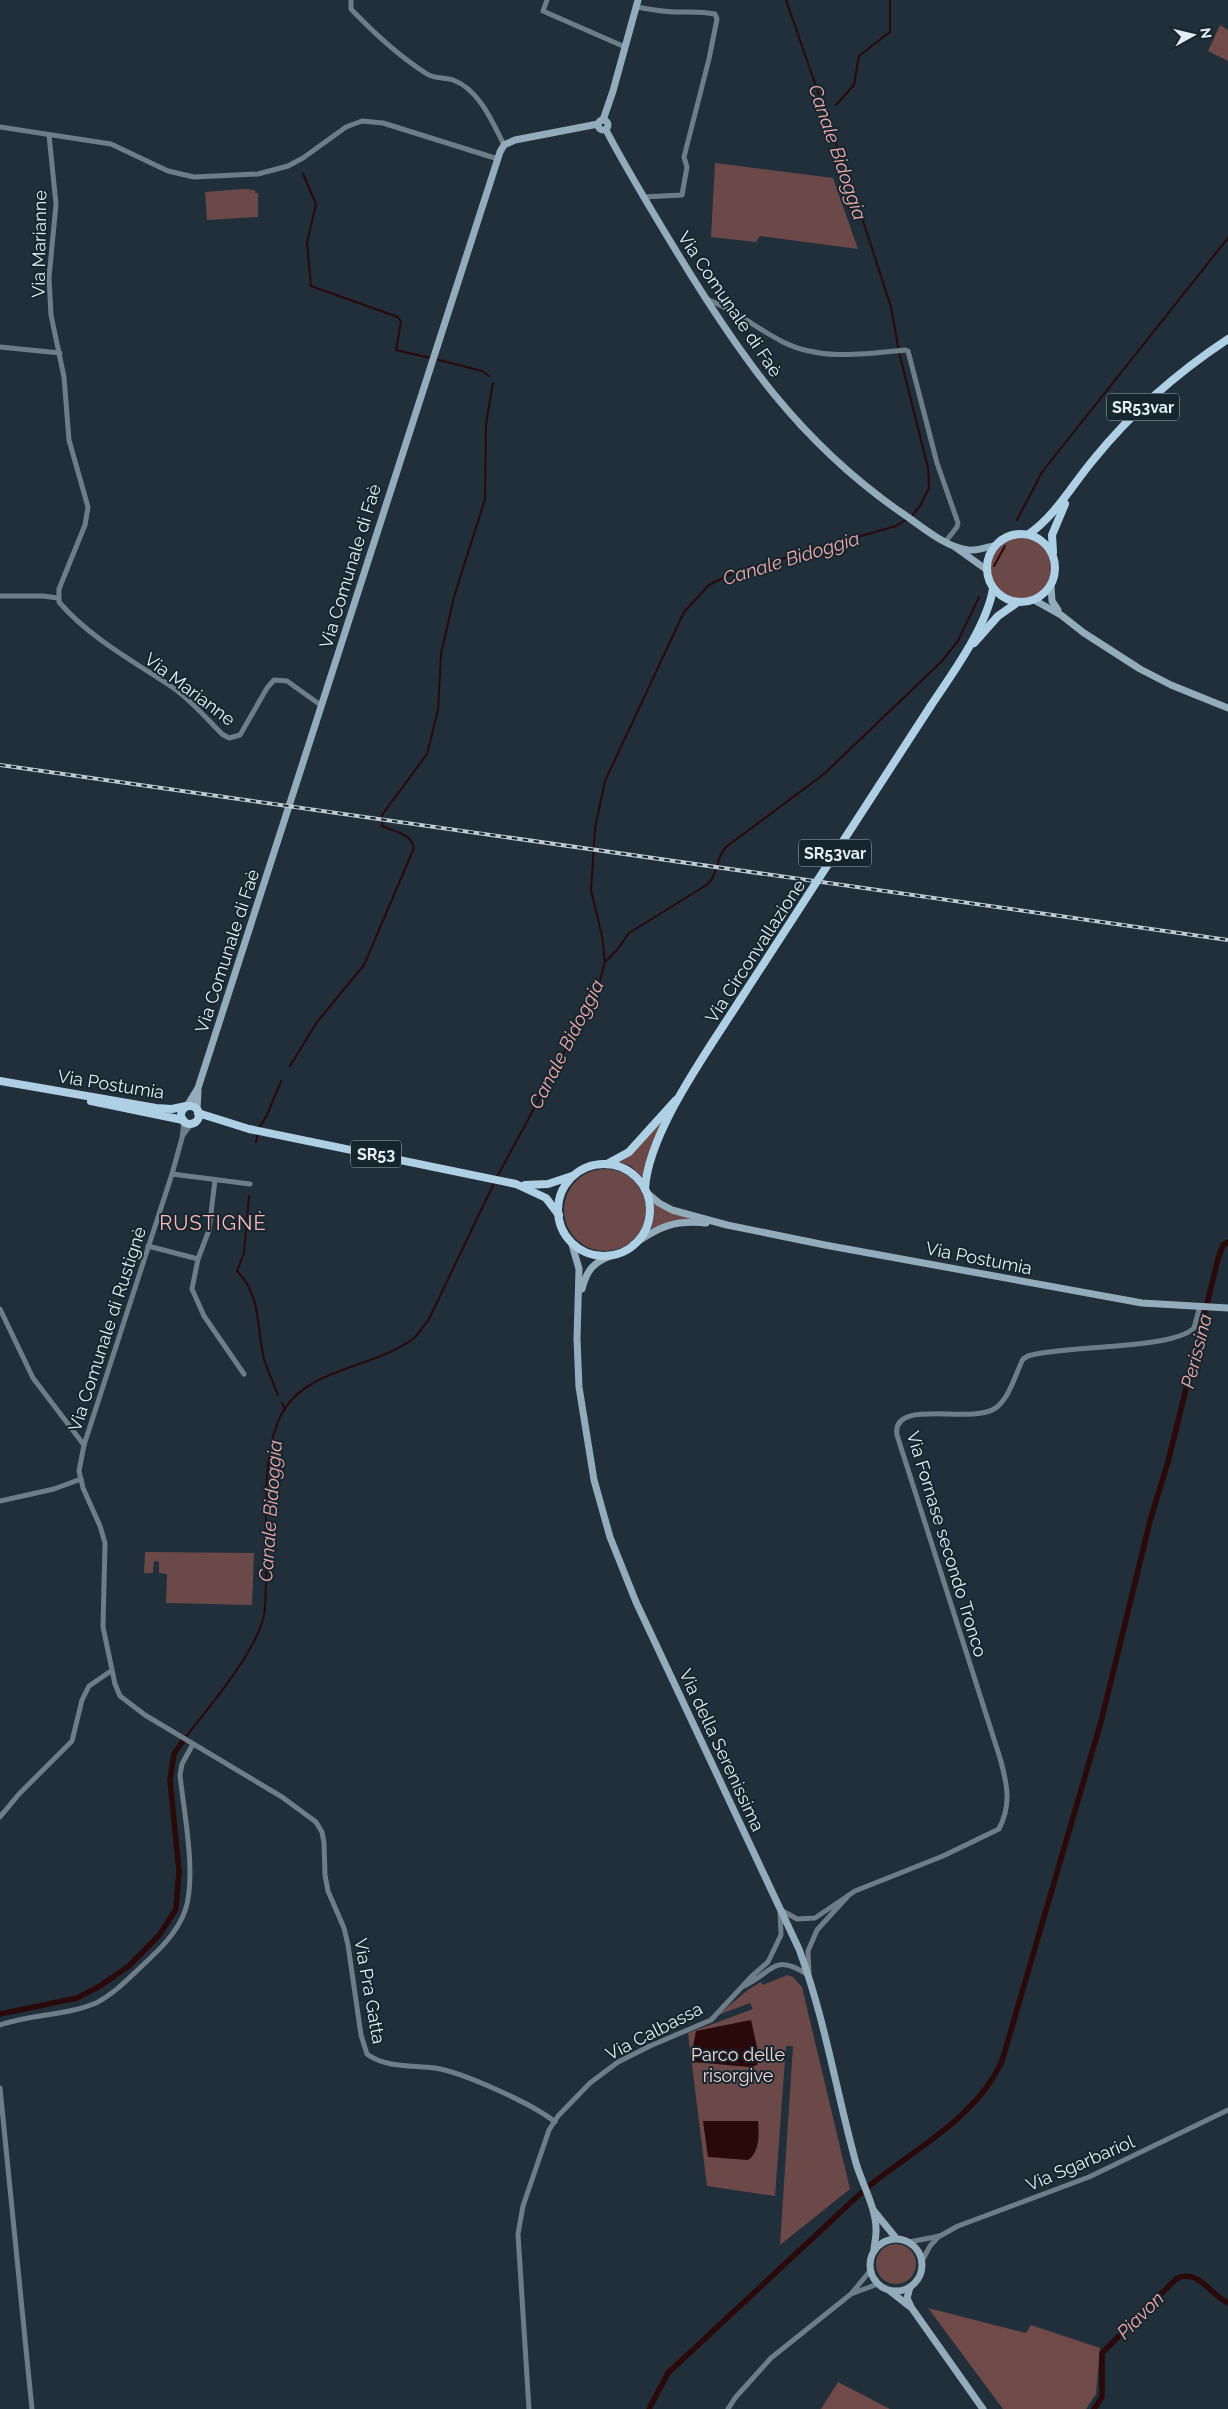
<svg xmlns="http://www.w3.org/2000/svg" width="1228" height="2409" viewBox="0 0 1228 2409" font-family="Raleway,sans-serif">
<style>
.green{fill:#6b4949}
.forest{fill:#704949}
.water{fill:#2a090b}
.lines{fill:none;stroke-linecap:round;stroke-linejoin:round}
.stream{stroke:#2a090b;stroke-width:2}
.canal{stroke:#2a090b;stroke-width:5.5}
.street{stroke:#6e7e88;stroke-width:5}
.secondary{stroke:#92acbc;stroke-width:7}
.primary{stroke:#aed0e4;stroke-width:8}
.rail-casing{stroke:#bfcad1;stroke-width:4}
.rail{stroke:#16262e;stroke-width:2;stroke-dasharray:5.5;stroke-linecap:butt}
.primary-bridge{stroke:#aed0e4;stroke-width:8}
.labels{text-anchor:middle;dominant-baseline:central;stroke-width:4;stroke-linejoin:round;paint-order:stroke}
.shield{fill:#16262e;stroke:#a6b1b8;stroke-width:1}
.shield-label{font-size:16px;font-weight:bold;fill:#e3edf3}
.street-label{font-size:18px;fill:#e3edf3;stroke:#16262e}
.park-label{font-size:18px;fill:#f6d8d7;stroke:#16262e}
.water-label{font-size:19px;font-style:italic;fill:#f0a9a9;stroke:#16262e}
.quarter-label{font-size:20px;letter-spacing:1px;fill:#febab9;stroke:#16262e}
</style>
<rect width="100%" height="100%" fill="#202f39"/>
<g class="green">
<polygon points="715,163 833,178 858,249 760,236 756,242 711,237"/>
<polygon points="244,189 255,190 255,193 258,193 258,217 207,220 205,192"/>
<circle cx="1022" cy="568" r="32"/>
<polygon points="672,1108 646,1166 643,1178 631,1166 620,1162 630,1155"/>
<circle cx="605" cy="1210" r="41"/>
<polygon points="653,1201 702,1220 672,1221 651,1230 654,1216"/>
<polygon points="145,1552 254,1553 252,1605 166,1603 167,1574 159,1573 159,1562 154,1561 153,1573 144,1573"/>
<polygon points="787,1975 793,1977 802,1987 850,2189 780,2245 793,2046 786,2046 775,2196 707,2186 688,2033 753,2009 750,2003 718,2015 749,1989 761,1982 763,1985"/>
<circle cx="896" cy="2264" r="20"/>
</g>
<g class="forest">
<polygon points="1220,25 1228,30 1228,61 1208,51"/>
<polygon points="928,2308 1026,2333 1031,2325 1100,2348 1096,2394 1086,2409 1003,2409"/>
<polygon points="838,2382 890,2409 821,2409"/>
</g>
<g class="water">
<polygon points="751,2020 759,2056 757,2065 749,2067 693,2062 692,2052 696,2031"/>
<path d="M703 2121H758C759 2133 760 2152 748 2160L708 2157Z"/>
</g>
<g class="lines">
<g class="stream">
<polyline points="786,0 864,224 891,307 899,352 928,468 929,488 920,506 911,517"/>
<polyline points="836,105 854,85 859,56 890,32 890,0"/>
<polyline points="303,174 316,204 307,243 311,286 398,317 401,322 396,350 430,358"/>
<polyline points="435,359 482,371 489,376"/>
<polyline points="1017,520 1042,472 1228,238"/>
<polyline points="994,566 1005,546"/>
<path d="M605 962 617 950 629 933 708 884C719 873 714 861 726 847L824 774 941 662 958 641 979 597"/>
<path d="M290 1066 317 1022 364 965 414 848C412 834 393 831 382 826V815L427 754 438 710 441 654 454 597 485 499 486 424 493 383"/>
<polyline points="259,1128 267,1115 281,1081"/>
<polyline points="256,1142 258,1133"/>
<polyline points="497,1177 597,991 605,962 602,936 591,890 595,828 605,781 684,612 709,585 733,573 896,526 907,519"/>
<path d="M249 1196 244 1253 237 1271C262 1297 256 1326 264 1359 268 1371 273 1383 278 1395"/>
<polyline points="282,1403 285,1410"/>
<path d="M185 1738C210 1705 256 1653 264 1615 266 1605 265 1594 266 1584 268 1535 259 1459 281 1415 306 1367 374 1369 414 1338 419 1334 423 1326 428 1321L495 1181"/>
</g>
<g class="canal">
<polyline points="0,2014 77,1998 100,1986 129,1966 160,1934 176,1909 179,1871 170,1780 174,1754 185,1738"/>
<path d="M869 2186C916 2148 976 2118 1002 2061L1102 1718 1150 1521 1168 1462 1218 1259 1223 1245 1228 1242"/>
<polyline points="649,2409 668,2373 861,2193"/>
<path d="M1094 2409 1102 2397V2353L1176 2279C1198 2267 1211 2296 1228 2303"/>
</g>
<g class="street">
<path d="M351 0V9C373 32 400 57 427 74 435 79 444 77 453 80 479 89 493 123 504 145"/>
<polyline points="547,0 543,11 625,47"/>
<path d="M636 7C649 9 663 12 676 12 690 12 701 11 715 14L717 19 709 59 684 157 687 167 682 195 643 197"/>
<polyline points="0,127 111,144 168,171 194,177 258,174 288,166 303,158 346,127 362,121 383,123 498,159"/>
<path d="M49 135 56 204 49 278 51 315 64 377 69 440 88 507 85 525 59 589V602C90 638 133 661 172 687 191 700 206 718 222 734L229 738 240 735 267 688 274 680 287 681 322 706"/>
<path d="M705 299C733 308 757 329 783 342 820 361 866 354 905 350L908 351 937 463 958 523 957 527 946 541"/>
<polyline points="0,347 60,353"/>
<polyline points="0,596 43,596 58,598"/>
<path d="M184 1121 182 1138 172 1174 84 1445 79 1471 83 1488 100 1526 105 1543 103 1627 115 1684 120 1696 145 1715 282 1797 316 1822 322 1832 324 1843 325 1875 328 1891 344 1928 348 1945 361 2035 367 2054C385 2068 413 2065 435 2068 462 2072 533 2104 555 2122"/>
<polyline points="183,1135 192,1123"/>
<polyline points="172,1174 250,1184"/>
<polyline points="215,1180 209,1230 198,1259 192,1289 204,1316 244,1374"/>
<polyline points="148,1246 198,1259"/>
<polyline points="0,1309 33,1378 84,1445"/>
<polyline points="0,1501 54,1489 81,1479"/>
<polyline points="0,1817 19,1794 72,1741 82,1700 89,1686 111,1671"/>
<path d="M781 1910 797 1919 815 1918 855 1891 943 1856 999 1829C1012 1804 1007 1783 1000 1758L897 1435C891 1398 968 1424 994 1409 1009 1400 1015 1375 1023 1359L1028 1356C1063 1345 1172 1350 1194 1328L1200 1306"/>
<polyline points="809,1973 808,1951 817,1930 848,1896"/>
<path d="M744 1986C774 1972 773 1952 808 1975"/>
<path d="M0 2025C31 2014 65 2016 96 2003 114 1994 129 1978 143 1965 160 1949 177 1933 185 1911 197 1876 184 1813 180 1775L182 1764 193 1744"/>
<polyline points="0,2088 32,2409"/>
<polyline points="909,2242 940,2236 958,2226 1089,2177 1228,2110"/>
<polyline points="922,2261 930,2246 939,2236"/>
<polyline points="851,2294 878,2284"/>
<polyline points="529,2409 518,2234 523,2206 549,2130 558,2116 590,2083 618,2062 650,2046 711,2020 752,1976 768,1962 781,1935 780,1911"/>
<polyline points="728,2409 735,2398 771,2358 851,2294 870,2271"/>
</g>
<g class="secondary">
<circle cx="603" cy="125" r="5"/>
<polyline points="603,120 613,91 638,0"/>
<path d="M606 130C628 172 653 213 678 254 740 356 799 441 899 511 919 524 944 547 968 550 977 551 986 547 994 546"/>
<polyline points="955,547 987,570"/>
<polyline points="1051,586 1052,601 1058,610"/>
<polyline points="1034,600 1061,615 1084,633 1140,669 1171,685 1228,708"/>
<polyline points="187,1106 198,1088 500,152 504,145 515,140 598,124"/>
<polyline points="197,1109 198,1091"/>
<polyline points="647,1193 659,1203 672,1210 727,1225 825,1245 1142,1303 1228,1308"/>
<path d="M571 1241 579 1269 577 1339 579 1387 594 1480 610 1537 636 1602 799 1949C825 2019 836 2091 856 2163 862 2184 877 2209 876 2232 876 2238 874 2245 874 2251"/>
<path d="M634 1244C660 1226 675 1220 706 1223"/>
<path d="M582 1289C587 1269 594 1262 613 1255"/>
<polyline points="874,2211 896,2238"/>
<circle cx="896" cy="2265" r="26"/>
<polyline points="910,2287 907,2298 911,2307 983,2409"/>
<polyline points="890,2291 909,2306"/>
</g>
<g class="primary">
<circle cx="1021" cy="568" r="34"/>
<path d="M1029 534C1057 514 1072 485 1094 459 1132 412 1178 372 1228 339"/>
<polyline points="1053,552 1052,535 1065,504"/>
<polyline points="974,643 998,616 1018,602"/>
<path d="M930 707C952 674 986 628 993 589"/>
<polyline points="0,1081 156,1108 172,1109 186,1106"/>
<polyline points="91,1101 183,1120"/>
<circle cx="190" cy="1115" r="9"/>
<polyline points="198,1113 249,1129 516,1184 546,1198 559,1215"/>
<polyline points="607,1164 629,1152 676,1100"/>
<circle cx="604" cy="1210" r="46"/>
<polyline points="525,1185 548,1184 572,1176"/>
<path d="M645 1189C648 1132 709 1049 740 1000"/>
</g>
<g class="rail-casing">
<polyline id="rail" points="0,765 1228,940"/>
</g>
<use href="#rail" class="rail"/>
<polyline class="primary-bridge" points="740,1000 930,707"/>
</g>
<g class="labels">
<g class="shield">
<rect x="1107" y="393.5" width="72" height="27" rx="4"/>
<rect x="799" y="839.5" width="72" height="27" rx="4"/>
<rect x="351" y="1140.5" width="50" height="27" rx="4"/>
</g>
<g class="shield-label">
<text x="1143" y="407">SR53var</text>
<text x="835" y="853">SR53var</text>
<text x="376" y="1154">SR53</text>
</g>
<g class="street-label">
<text transform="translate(39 244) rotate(-89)">Via Marianne</text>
<text transform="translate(730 304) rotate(56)">Via Comunale di Faè</text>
<text transform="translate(350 566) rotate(-73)">Via Comunale di Faè</text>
<text transform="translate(190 689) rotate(37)">Via Marianne</text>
<text transform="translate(227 951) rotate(-72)">Via Comunale di Faè</text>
<text transform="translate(755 951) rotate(-57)">Via Circonvallazione</text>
<text transform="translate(111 1084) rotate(9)">Via Postumia</text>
<text transform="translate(979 1258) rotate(11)">Via Postumia</text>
<text transform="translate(107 1329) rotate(-72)">Via Comunale di Rustignè</text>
<text transform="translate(947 1544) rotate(73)">Via Fornase secondo Tronco</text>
<text transform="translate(722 1750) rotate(65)">Via della Serenissima</text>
<text transform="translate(370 1991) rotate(80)">Via Pra Gatta</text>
<text transform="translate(654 2031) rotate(-27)">Via Calbassa</text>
<text transform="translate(1080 2163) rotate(-23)">Via Sgarbariol</text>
</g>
<g class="park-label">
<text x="738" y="2054">Parco delle<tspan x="738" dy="21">risorgive</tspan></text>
</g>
<g class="water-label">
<text transform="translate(838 152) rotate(71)">Canale Bidoggia</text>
<text transform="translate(791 558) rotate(-17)">Canale Bidoggia</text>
<text transform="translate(566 1044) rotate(-63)">Canale Bidoggia</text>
<text transform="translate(1196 1351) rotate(-76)">Perissina</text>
<text transform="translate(270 1511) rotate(-86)">Canale Bidoggia</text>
<text transform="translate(1140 2315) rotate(-45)">Piavon</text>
</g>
<g class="quarter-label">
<text x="213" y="1223">RUSTIGNÈ</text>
</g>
</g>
<g transform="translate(1193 35) rotate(82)" stroke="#16262e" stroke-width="4" paint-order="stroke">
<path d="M0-4L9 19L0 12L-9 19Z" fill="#e3edf3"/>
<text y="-8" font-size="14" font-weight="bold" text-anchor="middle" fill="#e3edf3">N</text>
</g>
</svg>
